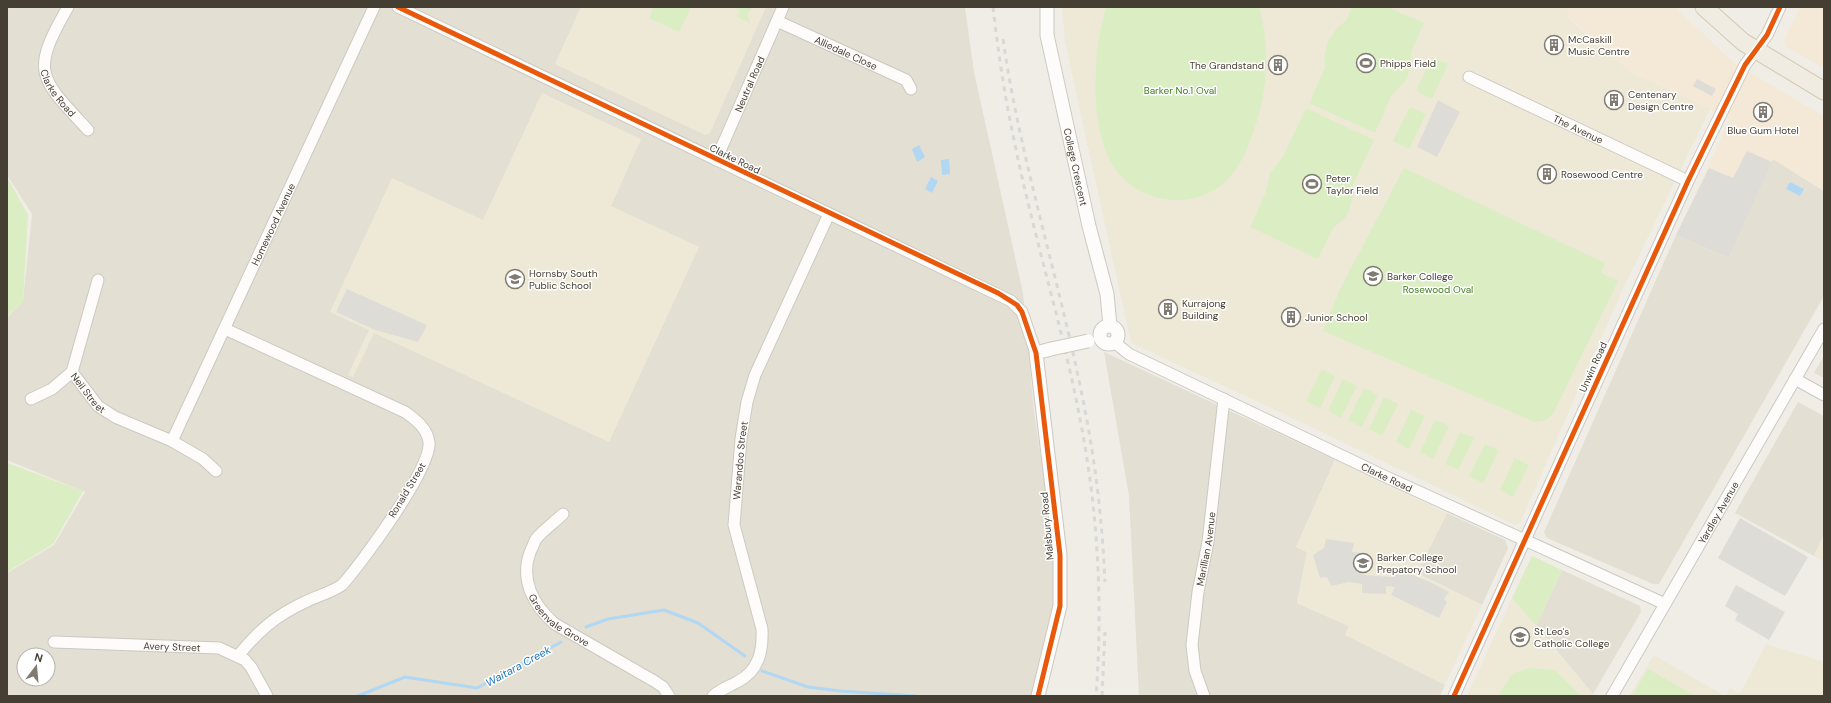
<svg xmlns="http://www.w3.org/2000/svg" width="1831" height="703" viewBox="0 0 1831 703" font-family="'DM Sans',sans-serif">
<style>
.residential{fill:#e4dfd3;fill-rule:evenodd}
.commercial{fill:#f4e9d7}
.education{fill:#eee9d7}
.green{fill:#dbedc3}
.parking{fill:#dedcd6}
.water{fill:#b1d7f3}
.lines{fill:none;stroke-linecap:round;stroke-linejoin:round}
.stream{stroke:#b1d7f3;stroke-width:3}
.minor-casing{stroke:#cbc9c2;stroke-width:13}
.tertiary-casing{stroke:#cbc9c2;stroke-width:15}
.primary-casing{stroke:#d4cab2;stroke-width:19}
.minor{stroke:#fdfcfb;stroke-width:11}
.tertiary{stroke:#fdfcfb;stroke-width:13}
.primary{stroke:#f1ece2;stroke-width:17}
.rail{stroke:#d8d8d7;stroke-width:3;stroke-dasharray:5 5;stroke-linecap:butt}
.tertiary-bridge-casing{stroke:#cbc9c2;stroke-width:15;stroke-linecap:butt}
.tertiary-bridge{stroke:#fdfcfb;stroke-width:13}
.cycleway-casing{stroke:#fff;stroke-width:8}
.cycleway{stroke:#e8590c;stroke-width:5}
.labels{text-anchor:middle;dominant-baseline:central;stroke-width:3;stroke-linejoin:round;paint-order:stroke}
.poi-label{font-size:10px;fill:#453e32;stroke:#fff;text-anchor:start}
.street-label{font-size:10px;fill:#453e32;stroke:#fff}
.park-label{font-size:10px;fill:#417d20;stroke:#fff}
.water-label{font-size:11px;font-style:italic;fill:#2176bc;stroke:#fff}
</style>
<rect width="100%" height="100%" fill="#efede6"/>
<g class="residential">
<path d="M7 7H965L974 72 1023 293 1034 411 1055 556 1054 608 1033 696H7V573L54 545 85 492 7 460V318L23 301 32 214 7 175ZM24 655H48V679H24Z"/>
<polygon points="1773,159 1824,191 1824,296 1659,584 1653,584 1547,538 1544,532 1676,235 1729,258"/>
<polygon points="1104,352 1335,460 1296,547 1307,552 1297,603 1349,626 1346,635 1445,685 1440,696 1139,696 1129,496"/>
<polygon points="1824,356 1824,378 1814,373"/>
<polygon points="1798,402 1824,416 1824,534 1814,556 1735,513"/>
<polygon points="1447,513 1505,540 1508,548 1482,605 1417,573"/>
<polygon points="1562,570 1640,606 1641,612 1593,694 1536,626"/>
</g>
<g class="commercial">
<polygon points="1568,7 1675,7 1734,63 1824,116 1824,191 1773,159 1729,258 1676,235 1730,119 1634,74 1569,18"/>
<polygon points="1800,7 1824,7 1824,68 1786,47 1784,40"/>
</g>
<g class="education">
<polygon points="581,7 766,7 710,133 705,135 555,64"/>
<polygon points="1062,7 1568,7 1569,19 1634,74 1710,109 1621,293 1520,523 1515,525 1290,417 1131,343 1065,42"/>
<polygon points="542,93 641,139 611,206 699,247 609,442 374,333 353,377 348,375 369,330 330,312 392,178 483,220"/>
<polygon points="1335,460 1447,513 1417,573 1482,605 1445,685 1345,635 1349,626 1297,603 1307,552 1296,547"/>
<polygon points="1824,534 1824,562 1814,556"/>
<polygon points="1512,598 1555,649 1595,696 1467,696"/>
<polygon points="1766,644 1824,662 1824,696 1726,696 1730,688 1740,694"/>
<polygon points="1654,655 1725,696 1629,696"/>
</g>
<g class="green">
<polygon points="654,7 691,7 679,32 649,18"/>
<polygon points="735,7 753,7 747,14 750,23 737,17 740,11"/>
<path d="M1106 7H1259C1270 45 1268 87 1256 124 1250 142 1243 163 1229 178 1197 213 1136 205 1112 164 1089 124 1093 50 1106 7Z"/>
<polygon points="1352,7 1387,7 1424,23 1411,52 1411,63 1407,79 1391,96 1375,133 1309,103 1325,68 1324,58 1328,41 1338,27 1346,21"/>
<polygon points="1432,57 1448,64 1432,99 1416,91"/>
<polygon points="1410,107 1426,114 1409,149 1393,141"/>
<polygon points="1306,108 1374,140 1353,185 1354,194 1349,211 1345,218 1333,228 1318,259 1250,227 1266,192 1270,173 1283,157"/>
<polygon points="1404,168 1605,263 1601,273 1618,281 1553,414 1546,420 1535,422 1323,331 1341,287"/>
<polygon points="7,177 28,215 23,301 7,317"/>
<polygon points="1322,369 1335,376 1320,408 1306,401"/>
<polygon points="1343,379 1357,386 1341,418 1328,411"/>
<polygon points="1364,388 1378,395 1362,427 1348,420"/>
<polygon points="1384,397 1398,404 1382,436 1369,429"/>
<polygon points="1411,410 1425,416 1409,449 1396,442"/>
<polygon points="1435,420 1449,426 1433,459 1420,452"/>
<polygon points="1460,432 1474,438 1458,470 1445,464"/>
<polygon points="1485,444 1499,450 1483,483 1469,476"/>
<polygon points="1515,458 1529,465 1513,497 1500,490"/>
<polygon points="7,463 83,491 53,544 7,572"/>
<polygon points="1532,556 1562,570 1536,626 1512,598"/>
<polygon points="1530,668 1555,670 1581,696 1498,696 1513,673"/>
<polygon points="1648,669 1695,696 1632,696"/>
</g>
<g class="parking">
<polygon points="1697,79 1716,89 1712,96 1693,86"/>
<polygon points="1438,100 1460,112 1437,157 1417,147"/>
<polygon points="1747,151 1772,162 1729,258 1676,235 1709,168 1733,178"/>
<polygon points="347,289 427,325 418,342 375,330 336,312"/>
<polygon points="1740,518 1808,557 1785,596 1718,558"/>
<polygon points="1326,539 1354,543 1352,552 1361,553 1358,569 1359,573 1363,575 1392,577 1395,568 1430,582 1449,592 1444,599 1447,602 1439,618 1391,595 1395,587 1386,586 1386,594 1362,593 1362,584 1349,582 1331,586 1327,577 1320,578 1313,555 1324,548"/>
<polygon points="1736,585 1785,612 1769,640 1735,620 1738,614 1725,606"/>
</g>
<g class="water">
<polygon points="919,145 925,157 917,162 912,149"/>
<polygon points="949,159 950,174 942,175 941,160"/>
<polygon points="931,177 938,181 932,193 925,189"/>
<polygon points="1790,182 1804,189 1800,196 1786,189"/>
</g>
<g class="lines">
<g class="stream">
<polyline points="586,627 608,619 664,610 698,623 745,656"/>
<polyline points="762,671 808,687 840,691 916,696"/>
<polyline points="358,696 405,677 477,688 561,642"/>
</g>
<g class="minor-casing">
<g id="minor">
<path id="s1" d="M68 7C30 73 39 77 88 130"/>
<polyline points="398,7 1011,301 1022,312 1036,353"/>
<path id="s2" d="M777 21 906 80 911 89"/>
<path id="s3" d="M1469 77 1688 181"/>
<path id="s4" d="M716 160 783 7"/>
<path id="s5" d="M98 280 72 372 98 406 115 417 172 441 203 459 216 471"/>
<path d="M225 329 405 412C415 419 427 428 429 442 432 468 361 564 342 585 330 593 317 596 305 602 275 616 258 631 238 656"/>
<path id="s6" d="M1114 342 1129 354 1382 475 1665 604"/>
<polyline points="1795,379 1824,395"/>
<polyline points="31,399 52,389 72,372"/>
<path id="s7" d="M172 441 374 7"/>
<path id="s8" d="M563 514C555 522 543 530 536 539 534 542 533 547 531 550 519 579 533 605 555 624L654 681 663 687 669 696"/>
<path id="s9" d="M54 642 219 648 245 660 251 667 267 696"/>
<path id="s10" d="M713 696C721 689 728 687 737 682 759 671 763 651 762 629L734 525 741 439 747 402 755 375 829 214"/>
<path id="s11" d="M1204 696 1195 671 1192 645 1198 592 1208 542 1224 399"/>
<polyline points="1454,696 1688,181 1745,65 1767,35 1780,7"/>
<path id="s12" d="M1612 696 1824 329"/>
</g>
</g>
<g class="tertiary-casing">
<g id="tertiary">
<path id="s13" d="M1047 7V35L1089 226 1107 294 1110 326"/>
<circle cx="1109" cy="335" r="9"/>
<polyline points="1038,696 1060,606 1060,555 1036,353 1051,349"/>
</g>
</g>
<g class="primary-casing">
<polyline id="primary" points="1704,7 1743,42 1824,91"/>
</g>
<use href="#minor" class="minor"/>
<use href="#tertiary" class="tertiary"/>
<use href="#primary" class="primary"/>
<g class="rail">
<path d="M993 7C998 50 1004 93 1013 135 1032 231 1062 324 1080 419 1098 510 1103 604 1096 696"/>
<path d="M1003 39C1023 178 1070 311 1092 450 1099 494 1103 538 1105 582"/>
<polyline points="1102,696 1105,632"/>
</g>
<g class="tertiary-bridge-casing">
<polyline id="tertiary-bridge" points="1051,349 1088,341"/>
</g>
<use href="#tertiary-bridge" class="tertiary-bridge"/>
<g class="cycleway-casing">
<g id="cycleway">
<polyline points="398,7 998,293 1017,305 1022,312 1036,353 1060,555 1060,606 1038,696"/>
<polyline points="1454,696 1688,181 1745,65 1767,35 1780,7"/>
</g>
</g>
<use href="#cycleway" class="cycleway"/>
</g>
<defs>
<g id="building-ring" transform="scale(1)"><circle r="9.5" fill="#fff" stroke="#807b71" stroke-width="1.5"/><path d="M-4-6H4V6H1V3H-1V6H-4ZM-2.5-4.3h1.7v1.8h-1.7ZM.8-4.3h1.7v1.8H.8ZM-2.5-1h1.7V.8h-1.7ZM.8-1h1.7V.8H.8Z" fill="#807b71"/></g>
<g id="stadium-ring" transform="scale(1)"><circle r="9.5" fill="#fff" stroke="#807b71" stroke-width="1.5"/><path d="M0-5a6.5 5 0 1 0 0 10a6.5 5 0 1 0 0-10ZM-3.5-1.8h7v3.6h-7Z" fill="#807b71"/></g>
<g id="school-ring" transform="scale(1)"><circle r="9.5" fill="#fff" stroke="#807b71" stroke-width="1.5"/><path d="M0-5L7-2L0 1L-7-2ZM-4 1L0 2.5L4 1V4Q0 6-4 4Z" fill="#807b71"/></g>
</defs>
<g fill-rule="evenodd">
<use href="#building-ring" x="1554" y="45"/>
<use href="#stadium-ring" x="1366" y="63"/>
<use href="#building-ring" x="1278" y="65"/>
<use href="#building-ring" x="1614" y="100"/>
<use href="#building-ring" x="1763" y="112"/>
<use href="#building-ring" x="1547" y="174"/>
<use href="#stadium-ring" x="1312" y="184"/>
<use href="#school-ring" x="1373" y="276"/>
<use href="#school-ring" x="515" y="279"/>
<use href="#building-ring" x="1168" y="309"/>
<use href="#building-ring" x="1291" y="317"/>
<use href="#school-ring" x="1363" y="563"/>
<use href="#school-ring" x="1520" y="637"/>
</g>
<g class="labels">
<g class="poi-label">
<text x="1568" y="39">McCaskill<tspan x="1568" dy="12">Music Centre</tspan></text>
<text x="1380" y="63">Phipps Field</text>
<text x="1264" y="65" text-anchor="end">The Grandstand</text>
<text x="1628" y="94">Centenary<tspan x="1628" dy="12">Design Centre</tspan></text>
<text x="1763" y="130" text-anchor="middle">Blue Gum Hotel</text>
<text x="1561" y="174">Rosewood Centre</text>
<text x="1326" y="178">Peter<tspan x="1326" dy="12">Taylor Field</tspan></text>
<text x="529" y="273">Hornsby South<tspan x="529" dy="12">Public School</tspan></text>
<text x="1387" y="276">Barker College</text>
<text x="1182" y="303">Kurrajong<tspan x="1182" dy="12">Building</tspan></text>
<text x="1305" y="317">Junior School</text>
<text x="1377" y="557">Barker College<tspan x="1377" dy="12">Prepatory School</tspan></text>
<text x="1534" y="631">St Leo's<tspan x="1534" dy="12">Catholic College</tspan></text>
</g>
<g class="street-label">
<text stroke="none"><textPath href="#s2" startOffset="76">Alliedale Close</textPath></text>
<text stroke="none"><textPath href="#s4" startOffset="83">Neutral Road</textPath></text>
<text stroke="none"><textPath href="#s1" startOffset="95">Clarke Road</textPath></text>
<text stroke="none"><textPath href="#s3" startOffset="121">The Avenue</textPath></text>
<text transform="translate(735 159) rotate(26)">Clarke Road</text>
<text stroke="none"><textPath href="#s13" startOffset="163">College Crescent</textPath></text>
<text stroke="none"><textPath href="#s7" startOffset="239">Homewood Avenue</textPath></text>
<text transform="translate(1593 367) rotate(-66)">Unwin Road</text>
<text stroke="none"><textPath href="#s5" startOffset="122">Neil Street</textPath></text>
<text stroke="none"><textPath href="#s10" startOffset="263">Warandoo Street</textPath></text>
<text stroke="none"><textPath href="#s6" startOffset="305">Clarke Road</textPath></text>
<text transform="translate(407 490) rotate(-59)">Ronald Street</text>
<text stroke="none"><textPath href="#s12" startOffset="212">Yardley Avenue</textPath></text>
<text transform="translate(1047 526) rotate(-95)">Malsbury Road</text>
<text stroke="none"><textPath href="#s11" startOffset="150">Marillian Avenue</textPath></text>
<text stroke="none"><textPath href="#s8" startOffset="133">Greenvale Grove</textPath></text>
<text stroke="none"><textPath href="#s9" startOffset="118">Avery Street</textPath></text>
</g>
<g class="park-label">
<text x="1180" y="90">Barker No.1 Oval</text>
<text x="1438" y="289">Rosewood Oval</text>
</g>
<g class="water-label">
<text transform="translate(518 666) rotate(-29)">Waitara Creek</text>
</g>
</g>
<rect width="1831" height="703" fill="none" stroke="#453e32" stroke-width="16"/>
<g transform="translate(36 667) rotate(16)"><circle r="19" fill="#ffffff" stroke="#b5b2ad"/>
<path d="M0-3L7 15L0 10L-7 15Z" fill="#807b71"/>
<text y="-6" font-size="11" font-weight="bold" text-anchor="middle" fill="#453e32">N</text>
</g>
</svg>
